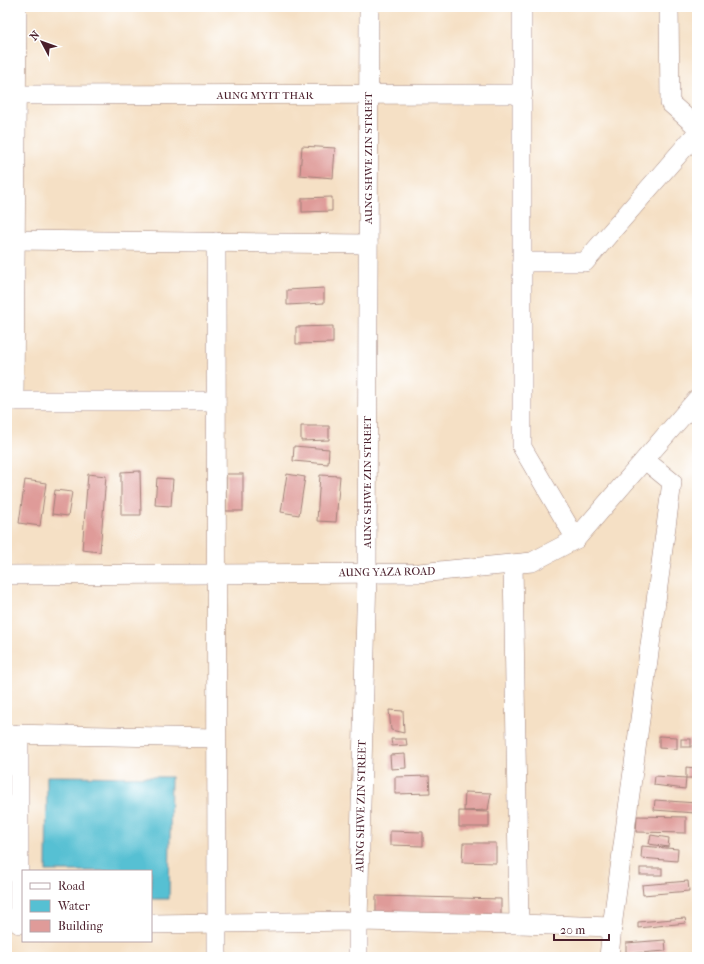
<svg xmlns="http://www.w3.org/2000/svg" width="704" height="964" viewBox="0 0 704 964" font-family="'IM FELL French Canon',serif">
<style>
.water{fill:#56c0d3;stroke:#50707f}
.building{fill:#df9b99}
.lines{fill:none;stroke-linecap:round;stroke-linejoin:round}
.street-casing{stroke:#a08078;stroke-width:20}
.street{stroke:#fff;stroke-width:19}
.labels{text-anchor:middle;dominant-baseline:central;stroke-width:3;stroke-linejoin:round;paint-order:stroke}
.street-label{font-size:11px;fill:#4a1f2b;stroke:#fff}
</style>
<rect width="100%" height="100%" fill="#fff"/>
<filter id="ink" filterUnits="userSpaceOnUse"><feTurbulence type="fractalNoise" baseFrequency=".025" numOctaves="2"/><feDisplacementMap in="SourceGraphic" scale="8" xChannelSelector="R" yChannelSelector="G"/><feConvolveMatrix kernelMatrix="1 2 1 2 8 2 1 2 1" color-interpolation-filters="sRGB"/></filter>
<filter id="wash" filterUnits="userSpaceOnUse"><feTurbulence type="fractalNoise" baseFrequency=".012" numOctaves="4" result="noise"/><feDisplacementMap in="SourceGraphic" scale="16" xChannelSelector="R" yChannelSelector="G"/><feGaussianBlur stdDeviation="0.9" result="paint"/><feColorMatrix in="noise" values="0 0 0 0 0 0 0 0 0 0 0 0 0 0 0 0 0 1.4 0 .05"/><feComposite in="paint" operator="in"/></filter>
<g filter="url(#wash)">
<rect width="100%" height="100%" fill="#f5e0c5"/>
<polygon class="water" points="47,776 171,777 169,899 151,899 151,871 46,871"/>
<g id="blocks">
<g class="building">
<polygon points="302,146 335,148 333,178 300,175"/>
<polygon points="332,197 332,211 302,212 302,198"/>
<polygon points="324,288 324,303 287,305 287,290"/>
<polygon points="333,326 333,343 296,344 296,327"/>
<polygon points="301,426 329,426 329,440 301,441"/>
<polygon points="294,446 329,449 328,464 293,461"/>
<polygon points="140,471 141,515 121,515 121,472"/>
<polygon points="88,474 106,476 100,552 82,550"/>
<rect x="226" y="474" width="17" height="37"/>
<polygon points="287,474 305,477 299,515 281,512"/>
<polygon points="320,475 340,476 336,522 317,521"/>
<polygon points="157,478 173,479 171,506 155,505"/>
<polygon points="25,480 46,483 40,526 19,523"/>
<polygon points="55,490 72,492 68,516 52,514"/>
<polygon points="389,710 403,711 404,733 391,730"/>
<polygon points="659,736 677,737 677,749 659,748"/>
<polygon points="391,739 406,739 407,745 392,746"/>
<rect x="681" y="739" width="10" height="8"/>
<polygon points="405,754 406,768 391,769 390,755"/>
<polygon points="686,767 695,768 696,778 686,778 685,789 654,785 655,776 686,778"/>
<polygon points="429,776 430,793 395,794 395,777"/>
<polygon points="465,792 491,793 488,810 464,811"/>
<polygon points="655,800 696,803 695,813 654,810"/>
<polygon points="459,811 489,812 489,827 459,827"/>
<polygon points="637,816 686,817 686,833 636,832"/>
<polygon points="390,831 423,832 423,846 390,845"/>
<polygon points="651,835 669,838 668,847 649,844"/>
<polygon points="463,843 496,843 496,863 462,862"/>
<polygon points="642,846 678,849 677,861 641,858"/>
<rect x="640" y="868" width="22" height="7"/>
<polygon points="688,881 689,891 643,895 642,885"/>
<polygon points="376,896 501,899 501,916 376,914"/>
<polygon points="685,918 686,923 638,928 638,922"/>
<polygon points="665,940 666,951 626,954 626,943"/>
</g>
</g>
</g>
<g filter="url(#ink)">
<use href="#blocks" fill-opacity="0" stroke="#a08078" stroke-width="1"/>
<g class="lines">
<g class="street-casing">
<g id="street">
<polyline points="522,7 522,447 576,539"/>
<polyline points="669,7 670,103 697,127"/>
<polyline points="7,95 523,94"/>
<polyline points="15,240 368,244"/>
<polyline points="216,242 217,957"/>
<polyline points="522,262 585,262 697,133"/>
<polyline points="7,401 216,401"/>
<polyline points="14,401 17,7"/>
<polyline points="513,564 519,924"/>
<polyline points="7,575 419,573 532,562 576,539 697,399"/>
<polyline points="7,734 216,738"/>
<polyline points="19,924 19,734"/>
<polyline points="151,924 358,921 519,924 612,927"/>
<polyline points="358,957 358,921 367,573 369,7"/>
<polyline points="609,957 612,927 672,482 645,460"/>
</g>
</g>
<use href="#street" class="street"/>
</g>
</g>
<g class="labels">
<g class="street-label">
<text x="265" y="95">AUNG MYIT THAR</text>
<text transform="translate(368 158) rotate(-90)">AUNG SHWE ZIN STREET</text>
<text transform="translate(367 482) rotate(-90)">AUNG SHWE ZIN STREET</text>
<text transform="translate(387 572) rotate(-1)">AUNG YAZA ROAD</text>
<text transform="translate(361 806) rotate(-89)">AUNG SHWE ZIN STREET</text>
</g>
</g>
<rect width="704" height="964" fill="none" stroke="#fff" stroke-width="24"/>
<rect x="22" y="870" width="130" height="72" fill="#ffffff" stroke="#b7a5aa"/>
<rect x="30" y="883" width="20" height="6" fill="#ffffff" stroke="#b7a5aa"/>
<text x="58" y="890" font-size="12" fill="#4a1f2b">Road</text>
<rect x="30" y="900" width="20" height="12" fill="#56c0d3" stroke="#b7a5aa"/>
<text x="58" y="910" font-size="12" fill="#4a1f2b">Water</text>
<rect x="30" y="920" width="20" height="12" fill="#df9b99" stroke="#b7a5aa"/>
<text x="58" y="930" font-size="12" fill="#4a1f2b">Building</text>
<g transform="translate(42 42) rotate(311)" stroke="#ffffff" stroke-width="3" paint-order="stroke">
<path d="M0-3L7 15L0 10L-7 15Z" fill="#4a1f2b"/>
<text y="-6" font-size="11" font-weight="bold" text-anchor="middle" fill="#4a1f2b">N</text>
</g>
<path d="M554 934v6h55v-6" fill="none" stroke="#4a1f2b" stroke-width="2"/>
<text x="560" y="934" font-size="12" fill="#4a1f2b" stroke="#ffffff" stroke-width="3" paint-order="stroke">20 m</text>
</svg>
